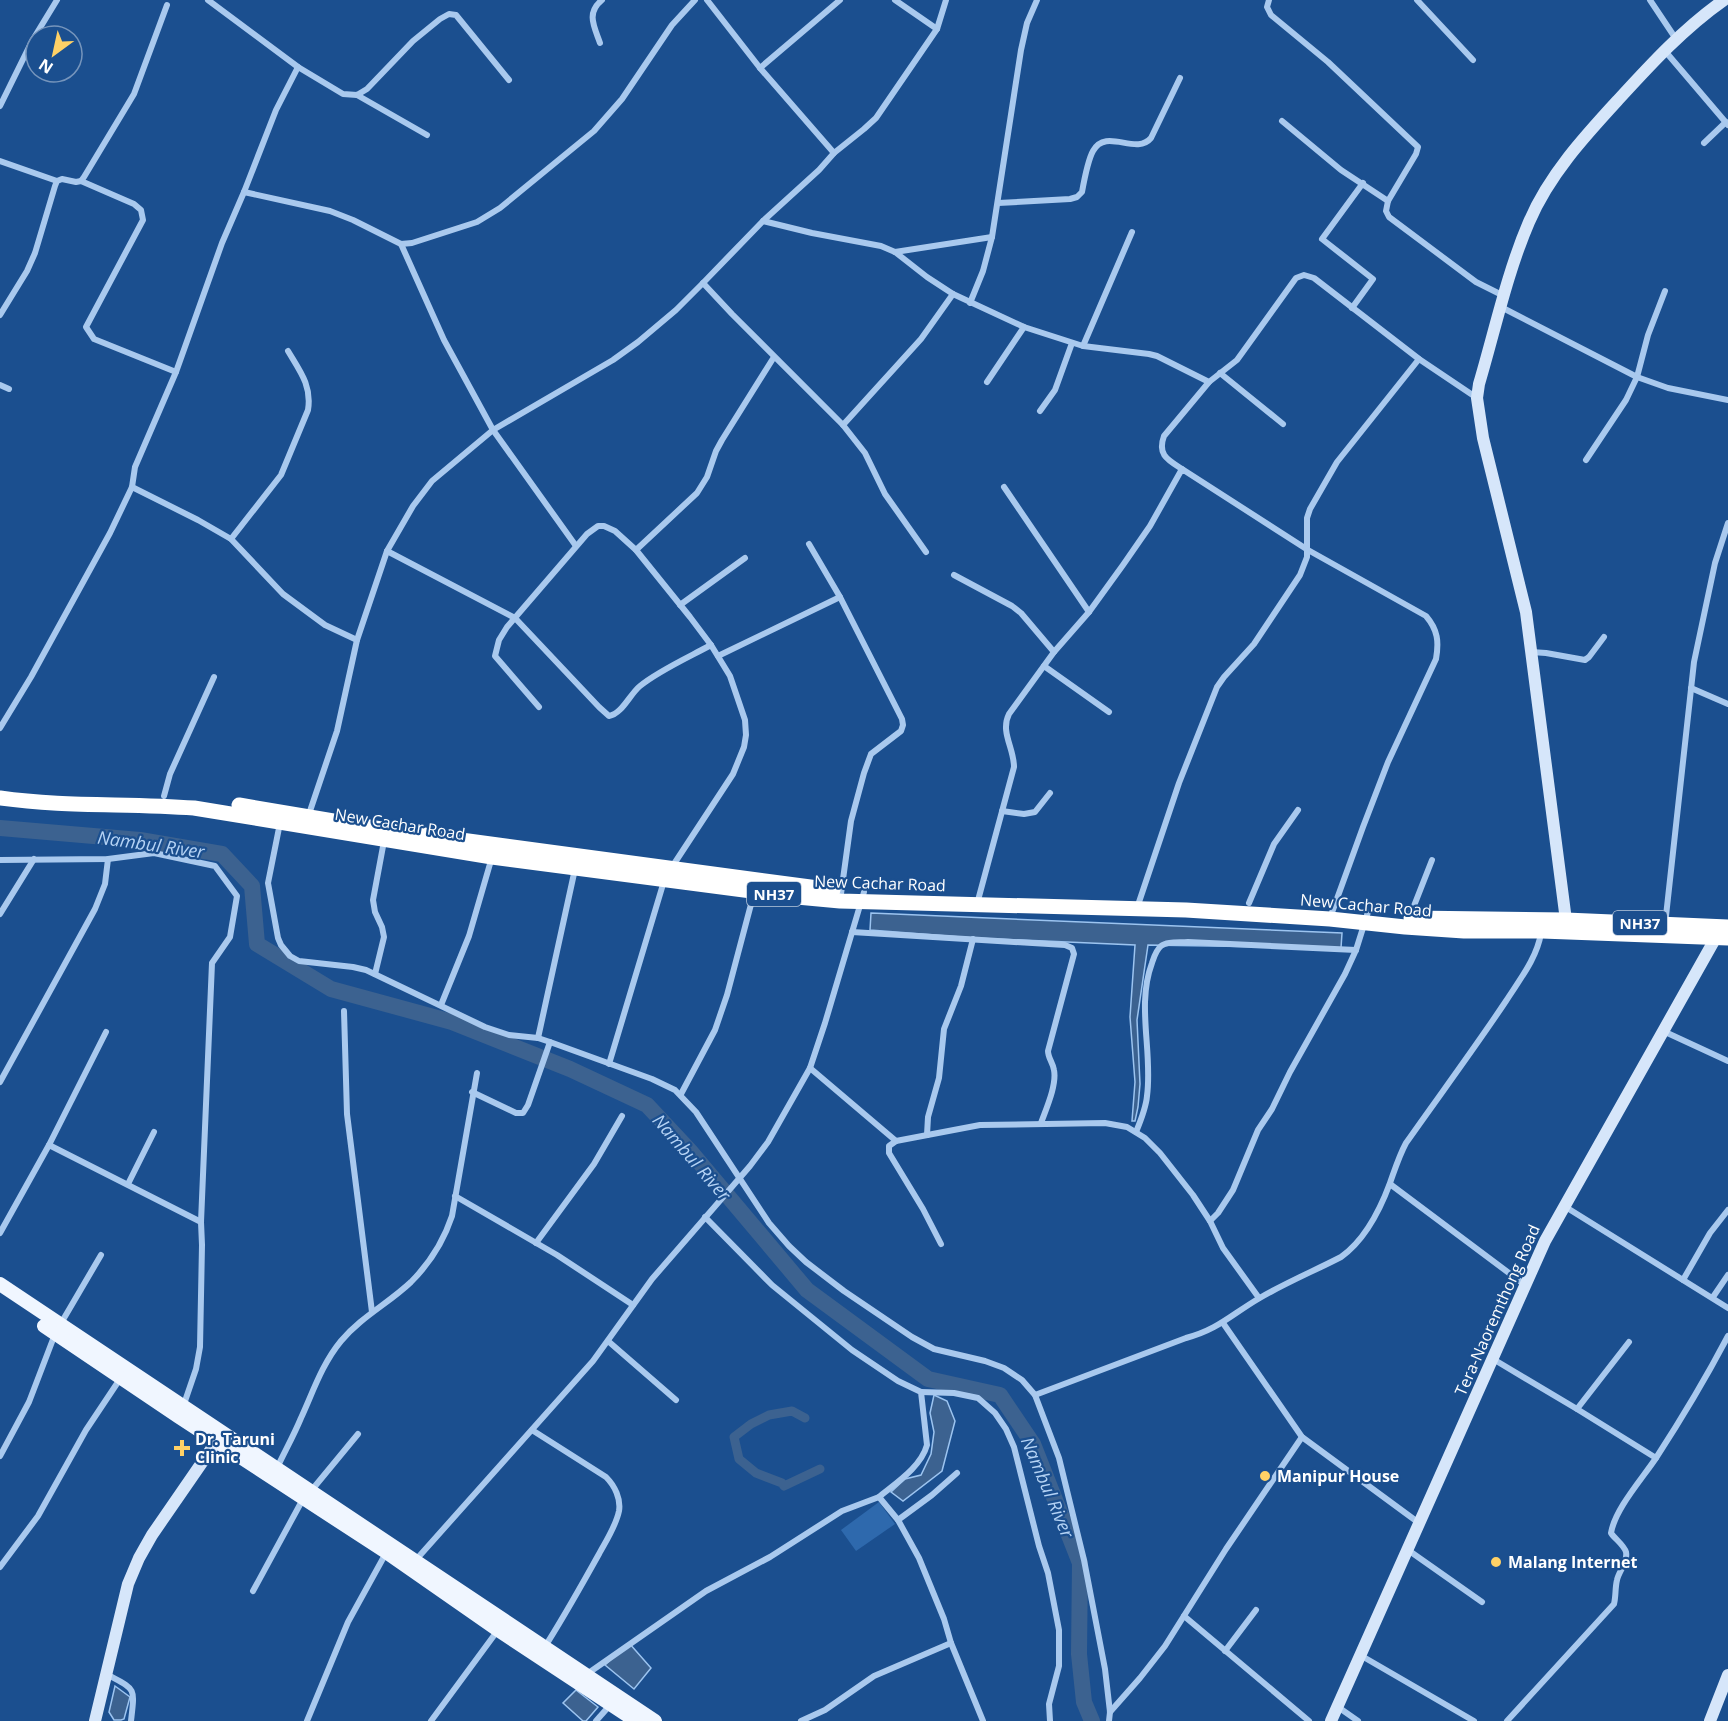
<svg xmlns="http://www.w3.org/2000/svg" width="1728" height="1721" viewBox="0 0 1728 1721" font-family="'Open Sans',sans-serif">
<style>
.green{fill:#2e69ad}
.water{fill:#3c6290;stroke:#9cc4f0;stroke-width:1.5}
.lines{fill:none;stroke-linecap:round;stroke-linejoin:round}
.canal{stroke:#3c6290;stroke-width:9}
.river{stroke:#3c6290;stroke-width:16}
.street{stroke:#a9c9ee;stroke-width:6}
.secondary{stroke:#d6e6fa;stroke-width:12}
.primary{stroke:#f0f6ff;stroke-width:14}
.highway{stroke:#fff;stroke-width:15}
.poi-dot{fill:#ffd166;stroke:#1b4f8f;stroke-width:2}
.labels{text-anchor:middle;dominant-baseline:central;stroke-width:4.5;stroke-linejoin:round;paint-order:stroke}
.shield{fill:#1b4f8f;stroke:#bbcadd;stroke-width:1.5}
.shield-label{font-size:15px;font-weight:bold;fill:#fff}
.street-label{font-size:16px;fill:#fff;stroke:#1b4f8f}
.poi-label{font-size:16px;font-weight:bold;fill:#fff;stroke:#1b4f8f;text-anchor:start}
.water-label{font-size:18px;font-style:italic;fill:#b5d3f5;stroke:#1b4f8f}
</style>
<rect width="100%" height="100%" fill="#1b4f8f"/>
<polygon class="green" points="879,1502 895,1524 856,1551 841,1530"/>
<g class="water">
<polygon points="871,913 1342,933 1341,948 1148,945 1137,1020 1140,1084 1138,1107 1135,1121 1132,1121 1135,1082 1130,1017 1135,945 974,938 870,930"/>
<polygon points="934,1395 947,1401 955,1421 942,1471 903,1501 891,1492 905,1479 921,1475 931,1454 934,1432 930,1413"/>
<polygon points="629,1643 651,1668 634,1689 605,1665"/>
<polygon points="115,1686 130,1697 124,1719 121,1720 114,1720 109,1712"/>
<polygon points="576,1690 598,1707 586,1721 583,1721 563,1703"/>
</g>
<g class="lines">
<polyline class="canal" points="805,1418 792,1411 769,1415 751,1424 734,1437 739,1459 756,1473 782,1483 784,1486 820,1469"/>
<polyline class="river" points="0,828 140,840 222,854 252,886 257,944 331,989 452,1022 570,1069 647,1105 690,1151 807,1290 928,1379 1000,1395 1033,1444 1080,1563 1079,1654 1084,1702 1092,1721"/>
<g class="street">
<polyline points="208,0 298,67 343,94 357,95 367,89 413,41 440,19 449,14 456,15 509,80"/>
<polyline points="707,0 760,68 834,153"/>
<polyline points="895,0 937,29"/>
<polyline points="1269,0 1267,7 1271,15 1328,62 1418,147 1416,154 1388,201 1386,211 1389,217 1476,282 1504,296"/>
<polyline points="1417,0 1473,60"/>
<polyline points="1650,0 1676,39"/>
<path d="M600 43C594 26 586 13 602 0"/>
<polyline points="1665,51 1728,125"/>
<polyline points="760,68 840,0"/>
<polyline points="357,95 427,135"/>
<polyline points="0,106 32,41 57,0"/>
<polyline points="1282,121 1341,170 1388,201"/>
<polyline points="1704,143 1726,122"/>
<polyline points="0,161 57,181"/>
<polyline points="81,181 134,204 141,210 143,220 86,327 94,339 176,372"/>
<polyline points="244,192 330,211 353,220 401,244 412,243 477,222 500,208 594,131 622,99 672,25 695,0"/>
<path d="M998 203 1070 199 1077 197 1082 192C1084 181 1088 160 1093 151 1106 127 1136 156 1151 138L1180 78"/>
<polyline points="763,221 812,233 881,246 895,252 927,277 953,294 1024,327 1083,346 1149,354 1157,356 1209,382 1237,360 1296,278 1304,275 1314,278 1419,359 1477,398"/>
<polyline points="401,244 444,340 493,430 576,546"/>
<polyline points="895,252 992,237"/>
<polyline points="703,283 732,314 843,425 865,453 885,494 926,552"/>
<polyline points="970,303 983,271 992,237 1021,50 1027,23 1037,0"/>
<polyline points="1501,307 1637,377 1668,388 1728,400"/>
<polyline points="1352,308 1373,279 1322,239 1363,183"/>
<polyline points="0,315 27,271 35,253 55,186 57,181 62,179 76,182 81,181 84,177 134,94 167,5"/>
<polyline points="1083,346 1132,232"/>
<polyline points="1220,373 1283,424"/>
<polyline points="987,382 1024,327"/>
<polyline points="0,385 9,389"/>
<polyline points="1040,411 1055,390 1072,343"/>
<polyline points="843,425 921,339 953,294"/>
<polyline points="1586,460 1626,400 1637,377 1648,335 1665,291"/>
<path d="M1182 469C1168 460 1157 455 1164 436L1209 382"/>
<polyline points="132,487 198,520 231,539 283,594 325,625 357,640"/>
<polyline points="1004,487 1089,612"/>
<path d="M231 539 281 475 308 410C312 386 300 371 288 351"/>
<polyline points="636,550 697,493 707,477 716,451 722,440 774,357"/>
<path d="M387 551 515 618 599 707 609 716C622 714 630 694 640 686 658 671 689 657 711 645"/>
<polyline points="954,575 1012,606 1021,613 1054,652"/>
<polyline points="840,597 902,719 903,725 901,731 871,754 864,773 851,821 840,901"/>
<polyline points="680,605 745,558"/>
<polyline points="1531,652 1546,653 1585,660 1589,657 1604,637"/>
<polyline points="718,656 840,597 809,544"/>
<polyline points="1044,666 1109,712"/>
<polyline points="1691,688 1728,704"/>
<polyline points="539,707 495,656 499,640 507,627 587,534 598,526 604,526 615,531 636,550 690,617 711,645 730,676 745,720 746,735 744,747 733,774 672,867"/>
<polyline points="0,728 31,677 110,533 132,487 135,467 176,372 222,243 244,192 276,110 298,67"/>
<polyline points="164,796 170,774 214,677"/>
<polyline points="1002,811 1024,814 1035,812 1050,793"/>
<polyline points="308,817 337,731 357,640 387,551 413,506 432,481 493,430 613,360 638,342 676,310 703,283 763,221 819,170 834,153 864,129 876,118 937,29 946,0"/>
<polyline points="280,823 268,883 278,938 281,945 290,956 299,961 353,967 366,970 485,1027 509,1035 538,1038 550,1042 652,1079 675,1090 696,1112 769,1223 789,1246 806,1262 844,1291 912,1337 934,1349 985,1361 1004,1368 1022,1380 1035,1395 1059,1458 1084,1560 1105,1669 1110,1712 1109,1721"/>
<polyline points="0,860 108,859 154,853 215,866 237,896 230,937 212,963 201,1222 202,1245 200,1347 196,1369 183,1407"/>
<polyline points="1249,903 1274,844 1298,810"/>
<path d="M977 904 1014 767C1014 748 1000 732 1009 714L1054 652 1089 612 1123 565 1150 526 1182 469 1308 550 1426 616C1438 630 1439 642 1436 659L1388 762 1363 827 1330 918"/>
<polyline points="1137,908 1179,783 1217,687 1224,677 1254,644 1300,575 1307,557 1307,518 1310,509 1337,462 1419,359"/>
<polyline points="0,914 34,859"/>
<polyline points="1410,916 1432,860"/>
<polyline points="1665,925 1694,662 1715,563 1728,523"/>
<path d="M852 932 1065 945 1072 948 1074 954 1048 1051C1048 1058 1053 1063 1054 1070 1057 1085 1046 1109 1041 1123"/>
<polyline points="375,974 384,937 382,927 375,912 373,900 384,841"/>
<polyline points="441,1005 469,936 492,857"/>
<polyline points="344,1011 347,1114 372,1312"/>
<polyline points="1663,1031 1728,1061"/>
<polyline points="106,1032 49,1145 201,1222"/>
<polyline points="538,1038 575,869"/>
<polyline points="609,1064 664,881"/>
<polyline points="810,1068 896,1141 980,1125 1105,1123 1127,1127 1145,1138 1160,1153 1193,1195 1210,1221 1223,1248 1259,1298"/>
<polyline points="0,1082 95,909 105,884 108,859"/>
<polyline points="472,1092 516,1113 523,1113 528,1105 550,1042"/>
<polyline points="681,1094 715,1030 727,995 754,893"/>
<path d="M1136 1132C1141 1120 1146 1108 1147 1096 1153 1052 1136 1006 1152 963 1154 957 1156 950 1161 946 1167 941 1180 943 1188 942L1356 950"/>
<polyline points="927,1135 928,1117 939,1078 944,1029 961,986 973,939"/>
<polyline points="896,1141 889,1146 889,1153 923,1209 941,1244"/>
<polyline points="128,1184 154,1132"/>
<polyline points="1390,1184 1525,1285"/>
<polyline points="455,1196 557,1255 633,1305"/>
<polyline points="1564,1206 1728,1308"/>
<path d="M705 1217 772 1285 852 1350 898 1381 921 1392 927 1445C921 1467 896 1483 879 1497"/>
<polyline points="1210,1221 1218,1213 1233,1190 1258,1130 1272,1109 1290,1072 1345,974 1356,950 1368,912"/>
<polyline points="0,1233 49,1145"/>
<polyline points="536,1243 594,1164 622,1116"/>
<polyline points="1683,1280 1710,1233 1728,1210"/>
<polyline points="1713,1297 1728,1275"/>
<polyline points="1223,1323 1302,1437 1419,1523"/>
<polyline points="60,1325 101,1255"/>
<polyline points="608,1341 676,1400"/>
<polyline points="1493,1359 1577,1409 1656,1458"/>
<polyline points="921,1392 954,1393 978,1398 995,1413 1006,1429 1014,1447 1039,1546 1048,1573 1059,1630 1059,1666 1049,1704 1050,1721"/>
<path d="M1035 1395 1186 1338C1217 1330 1231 1315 1258 1299 1285 1283 1314 1271 1341 1257 1365 1240 1380 1210 1390 1183 1395 1169 1399 1156 1406 1143 1439 1096 1474 1049 1506 1001 1520 979 1537 958 1541 933"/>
<polyline points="1577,1409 1629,1342"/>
<path d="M532 1430 606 1477C615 1486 621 1499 619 1511 616 1526 606 1541 599 1554 581 1586 564 1617 544 1648"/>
<polyline points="0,1456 29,1402 55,1334"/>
<path d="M277 1468C285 1451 294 1435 301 1418 313 1392 322 1364 341 1341 361 1317 389 1303 411 1282 429 1264 444 1240 452 1216L477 1073"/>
<polyline points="311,1491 358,1434"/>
<polyline points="898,1520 932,1495 957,1473"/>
<polyline points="1408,1550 1482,1602"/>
<polyline points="414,1562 593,1361 652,1279 750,1166 768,1142 810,1068 825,1023 864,892"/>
<polyline points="0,1567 38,1516 86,1430 120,1379"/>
<polyline points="253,1591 303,1499"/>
<polyline points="1184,1616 1309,1721"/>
<polyline points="1225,1651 1256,1610"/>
<polyline points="1360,1655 1474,1721"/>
<path d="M106 1674C136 1690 135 1686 131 1721"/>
<polyline points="587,1674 706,1591 770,1557 842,1511 879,1497 898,1520 919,1558 944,1619 951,1643 983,1721"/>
<polyline points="1338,1707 1358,1721"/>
<polyline points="1110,1712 1140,1678 1165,1646 1226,1549 1302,1437"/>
<polyline points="307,1721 348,1622 386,1553"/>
<polyline points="431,1721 498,1630"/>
<polyline points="596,1721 611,1704"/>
<polyline points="801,1721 825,1710 874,1676 951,1643"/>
<path d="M1507 1721 1614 1604C1616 1596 1615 1588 1617 1580 1619 1571 1628 1562 1626 1552 1624 1545 1615 1539 1611 1533 1615 1509 1642 1479 1656 1458 1682 1418 1706 1378 1728 1336"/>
</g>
<g class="secondary">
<path d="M1567 928 1526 612 1483 438 1477 398 1479 384C1495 330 1507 273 1529 222 1549 175 1584 137 1618 100 1651 64 1684 28 1724 0"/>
<polyline points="95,1721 128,1584 139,1558 152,1535 221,1435"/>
<polyline points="1331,1721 1545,1241 1719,932"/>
<polyline points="1710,1721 1728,1675"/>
</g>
<g class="primary">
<polyline points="0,1284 655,1721"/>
<polyline points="44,1326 179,1417 386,1552 498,1630 636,1721"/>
</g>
<g class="highway">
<path d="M0 798C64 807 129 803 194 808L492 857 797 897 840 901 1186 910 1330 919 1405 927 1464 931H1542L1728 938"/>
<polyline points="239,805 387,830 833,890"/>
<polyline points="1411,918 1566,920 1728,927"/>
</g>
</g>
<g class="poi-dot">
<path d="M179 1439h6v6h6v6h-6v6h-6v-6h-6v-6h6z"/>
<circle cx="1265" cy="1476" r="6"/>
<circle cx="1496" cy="1562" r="6"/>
</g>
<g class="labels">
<g class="shield">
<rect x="747" y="882" width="54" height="24" rx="4.5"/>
<rect x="1613" y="911" width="54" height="24" rx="4.5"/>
</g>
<g class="shield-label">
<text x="774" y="894">NH37</text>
<text x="1640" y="923">NH37</text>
</g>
<g class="street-label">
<text transform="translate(400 824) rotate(9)">New Cachar Road</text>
<text transform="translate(880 883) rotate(2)">New Cachar Road</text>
<text transform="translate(1366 905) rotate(5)">New Cachar Road</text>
<text transform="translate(1497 1310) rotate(-66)">Tera-Naoremthong Road</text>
</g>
<g class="poi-label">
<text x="195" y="1439">Dr. Taruni<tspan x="195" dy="18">Clinic</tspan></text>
<text x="1277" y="1476">Manipur House</text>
<text x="1508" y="1562">Malang Internet</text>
</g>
<g class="water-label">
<text transform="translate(151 844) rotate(8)">Nambul River</text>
<text transform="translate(692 1157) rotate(49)">Nambul River</text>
<text transform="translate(1048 1487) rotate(67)">Nambul River</text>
</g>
</g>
<g transform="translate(54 54) rotate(213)"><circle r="28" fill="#1b4f8f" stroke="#7695bc" stroke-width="1.5"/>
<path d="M0-4.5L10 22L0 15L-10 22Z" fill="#ffd166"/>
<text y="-9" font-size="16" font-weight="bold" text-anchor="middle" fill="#ffffff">N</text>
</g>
</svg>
